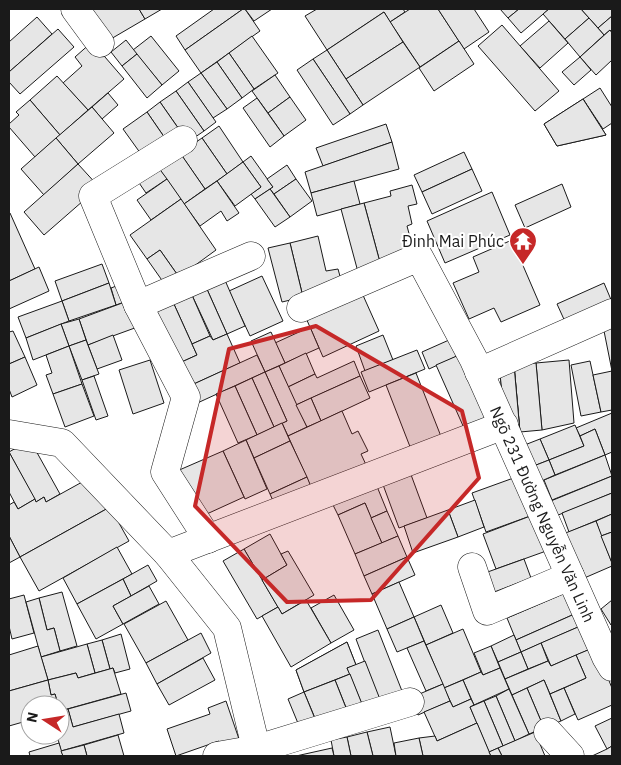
<svg xmlns="http://www.w3.org/2000/svg" width="621" height="765" viewBox="0 0 621 765" font-family="'IBM Plex Sans',sans-serif">
<style>
.building{fill:#e6e6e6;stroke:#1a1a1a}
.lines{fill:none;stroke-linecap:round;stroke-linejoin:round}
.minor-casing{stroke:#1a1a1a;stroke-width:29}
.minor{stroke:#fff;stroke-width:28}
.marked{fill:#c62828;fill-opacity:0.2;stroke:#c62828;stroke-width:4;stroke-linejoin:round}
.labels{text-anchor:middle;dominant-baseline:central;stroke-width:4;stroke-linejoin:round;paint-order:stroke}
.poi-label{font-size:16px;fill:#1a1a1a;stroke:#fff;text-anchor:end}
.street-label{font-size:16px;fill:#1a1a1a;stroke:#fff}
</style>
<rect width="100%" height="100%" fill="#fff"/>
<g class="building">
<polygon points="90,9 139,9 145,19 104,43"/>
<polygon points="139,9 162,9 145,19"/>
<polygon points="214,9 243,9 185,50 176,36"/>
<polygon points="243,9 245,9 260,31 201,73 185,50"/>
<polygon points="245,9 272,9 254,21"/>
<polygon points="317,9 403,9 405,12 390,22 384,12 327,50 305,16"/>
<polygon points="410,9 438,9 459,41 420,67 390,22"/>
<polygon points="438,9 474,9 489,32 464,49"/>
<polygon points="500,9 519,9 508,18"/>
<polygon points="519,9 549,9 521,33 508,18"/>
<polygon points="549,9 581,9 589,18 565,39 543,14"/>
<polygon points="581,9 612,9 612,16 598,28"/>
<polygon points="384,12 403,42 346,79 327,50"/>
<polygon points="612,16 612,33 610,30 604,35 598,28"/>
<polygon points="37,17 52,34 9,72 9,42"/>
<polygon points="589,18 604,35 580,57 565,39"/>
<polygon points="549,21 568,43 540,68 520,46"/>
<polygon points="502,25 559,91 535,111 478,46"/>
<polygon points="58,29 74,47 20,94 9,82 9,72"/>
<polygon points="610,30 612,33 612,60 596,75 580,57"/>
<polygon points="151,36 179,71 162,85 133,50"/>
<polygon points="252,36 278,73 254,89 229,53"/>
<polygon points="126,40 137,54 122,66 111,52"/>
<polygon points="459,41 474,64 434,91 419,68"/>
<polygon points="92,42 124,79 88,110 63,83 82,66 75,57"/>
<polygon points="403,42 420,67 363,105 346,79"/>
<polygon points="327,50 363,105 350,114 313,59"/>
<polygon points="229,53 254,89 242,98 217,62"/>
<polygon points="137,54 162,85 147,98 122,66"/>
<polygon points="580,57 591,70 574,85 562,72"/>
<polygon points="313,59 350,114 333,125 297,70"/>
<polygon points="217,62 242,98 227,109 201,73"/>
<polygon points="201,73 227,109 213,118 188,82"/>
<polygon points="275,75 290,97 268,113 252,91"/>
<polygon points="57,76 88,110 60,135 30,100"/>
<polygon points="188,82 216,122 204,131 176,91"/>
<polygon points="600,88 612,107 612,123 603,129 583,99"/>
<polygon points="176,91 204,131 188,142 160,102"/>
<polygon points="108,93 118,105 102,119 92,107"/>
<polygon points="290,97 306,120 284,136 268,113"/>
<polygon points="257,98 284,136 270,147 243,108"/>
<polygon points="583,99 606,135 557,146 544,124"/>
<polygon points="583,99 606,135 557,146 544,124"/>
<polygon points="30,100 60,135 35,157 9,127 9,124 19,115 16,112"/>
<polygon points="160,102 183,135 169,144 147,112"/>
<polygon points="92,107 114,133 78,164 56,138"/>
<polygon points="147,112 169,144 146,161 123,129"/>
<polygon points="386,124 392,142 323,166 316,148"/>
<polygon points="219,126 243,162 227,174 202,138"/>
<polygon points="56,138 78,164 44,195 21,169"/>
<polygon points="202,138 227,174 205,189 180,153"/>
<polygon points="392,142 399,169 311,193 305,172"/>
<polygon points="176,147 205,189 184,204 155,163"/>
<polygon points="464,152 472,169 422,192 414,175"/>
<polygon points="251,156 273,187 255,199 251,194 261,187 243,162"/>
<polygon points="243,162 261,187 235,206 217,181"/>
<polygon points="155,163 167,179 146,193 135,177"/>
<polygon points="78,164 99,187 44,235 24,212"/>
<polygon points="287,165 296,179 274,194 270,189 273,187 267,179"/>
<polygon points="472,169 482,191 432,214 422,192"/>
<polygon points="167,179 181,199 151,220 137,200"/>
<polygon points="296,179 312,201 290,217 274,194"/>
<polygon points="217,181 239,213 227,221 221,211 200,226 184,204"/>
<polygon points="354,181 360,204 317,216 311,193"/>
<polygon points="562,184 571,207 525,228 515,205"/>
<polygon points="412,185 417,204 408,206 412,224 407,226 415,256 381,266 364,203 391,196 390,191"/>
<polygon points="270,189 290,217 275,227 255,199"/>
<polygon points="492,192 510,235 445,263 427,221"/>
<polygon points="181,199 216,250 179,277 160,250 147,259 130,235"/>
<polygon points="364,203 381,266 358,272 341,209"/>
<polygon points="10,213 35,269 9,281 9,214"/>
<polygon points="318,236 326,271 338,269 343,287 303,297 290,243"/>
<polygon points="512,240 540,305 501,322 494,308 469,319 453,283 479,272 473,257"/>
<polygon points="290,243 303,297 282,302 268,248"/>
<polygon points="160,250 179,277 166,286 147,259"/>
<polygon points="102,264 109,283 62,301 55,281"/>
<polygon points="39,267 49,291 9,309 9,281"/>
<polygon points="262,276 283,321 250,336 229,291"/>
<polygon points="224,278 245,326 227,334 206,287"/>
<polygon points="127,282 133,299 116,305 111,288"/>
<polygon points="109,283 116,305 69,321 62,301"/>
<polygon points="604,283 612,302 567,326 557,304"/>
<polygon points="206,287 227,334 213,340 191,293"/>
<polygon points="191,293 210,336 192,344 173,302"/>
<polygon points="362,293 379,331 323,357 306,318"/>
<polygon points="133,299 143,325 88,345 79,319"/>
<polygon points="62,301 69,321 26,338 18,317"/>
<polygon points="173,302 197,355 175,365 151,311"/>
<polygon points="79,319 86,340 69,346 61,324"/>
<polygon points="61,324 69,346 33,360 26,338"/>
<polygon points="612,324 612,371 603,326"/>
<polygon points="310,327 319,348 285,363 275,343"/>
<polygon points="13,331 25,357 9,364 9,332"/>
<polygon points="271,332 285,363 265,372 251,341"/>
<polygon points="227,334 240,363 185,388 175,365 197,355 192,344 210,336 213,340"/>
<polygon points="113,335 122,360 97,369 88,345"/>
<polygon points="383,335 393,360 365,371 356,346"/>
<polygon points="458,336 466,352 429,369 422,352"/>
<polygon points="86,340 99,374 82,380 69,346"/>
<polygon points="69,346 82,384 53,394 46,375 52,373 46,355"/>
<polygon points="417,350 425,369 369,392 361,372"/>
<polygon points="466,352 497,424 468,437 436,365"/>
<polygon points="306,353 315,374 288,387 279,366"/>
<polygon points="257,355 265,372 193,405 185,388"/>
<polygon points="25,357 37,385 12,397 9,389 9,364"/>
<polygon points="150,360 164,403 133,414 119,370"/>
<polygon points="569,360 574,423 542,430 536,363"/>
<polygon points="354,361 360,376 296,405 288,387 315,374 317,378"/>
<polygon points="590,361 601,412 581,416 571,365"/>
<polygon points="536,363 542,430 520,432 514,365"/>
<polygon points="514,365 520,432 502,392 499,366"/>
<polygon points="514,365 520,432 502,392 499,366"/>
<polygon points="279,366 307,427 288,436 282,423 287,421 265,372"/>
<polygon points="612,371 612,410 601,412 593,375"/>
<polygon points="265,372 287,421 274,427 252,378"/>
<polygon points="416,373 444,444 414,457 386,385"/>
<polygon points="94,376 108,416 96,420 82,380"/>
<polygon points="360,376 370,398 321,421 311,398"/>
<polygon points="252,378 274,427 257,435 235,386"/>
<polygon points="82,384 94,416 65,427 53,394"/>
<polygon points="235,386 257,435 238,443 216,394"/>
<polygon points="311,398 321,421 307,427 296,405"/>
<polygon points="342,411 352,434 358,431 368,451 361,454 368,469 314,494 288,436"/>
<polygon points="612,413 612,452 605,455 595,429 580,436 576,428"/>
<polygon points="282,423 290,441 254,458 246,440"/>
<polygon points="575,425 584,446 549,460 540,439"/>
<polygon points="595,429 605,455 555,475 549,460 584,446 580,436"/>
<polygon points="540,439 549,460 531,467 522,446"/>
<polygon points="30,440 60,494 46,502 44,497 36,502 9,452"/>
<polygon points="246,440 267,489 245,499 223,451"/>
<polygon points="290,441 307,477 270,494 254,458"/>
<polygon points="223,451 244,497 198,518 177,471"/>
<polygon points="9,452 35,499 18,509 9,492"/>
<polygon points="605,455 612,476 552,500 544,480"/>
<polygon points="549,460 555,475 537,483 531,467"/>
<polygon points="410,472 427,518 399,528 382,482"/>
<polygon points="93,476 110,507 20,557 9,536 9,505 14,502 18,509 35,499 36,502 44,497 46,502"/>
<polygon points="519,476 533,515 486,532 472,493"/>
<polygon points="612,476 612,493 551,518 546,503"/>
<polygon points="307,477 314,494 277,510 270,494"/>
<polygon points="376,484 387,511 371,518 365,503 338,515 332,503"/>
<polygon points="612,493 612,514 569,532 562,513"/>
<polygon points="475,500 484,527 458,537 448,510"/>
<polygon points="365,503 382,543 355,554 338,515"/>
<polygon points="110,507 129,541 39,591 20,557"/>
<polygon points="448,510 458,537 413,553 404,526"/>
<polygon points="387,511 398,536 382,543 371,518"/>
<polygon points="612,514 612,532 601,536 596,521"/>
<polygon points="533,515 549,550 496,569 483,534"/>
<polygon points="596,521 612,563 612,566 582,579 563,534"/>
<polygon points="612,532 612,563 601,536"/>
<polygon points="270,534 287,565 262,580 244,549"/>
<polygon points="9,536 20,557 9,563"/>
<polygon points="398,536 407,557 364,576 355,554"/>
<polygon points="117,547 132,574 77,604 63,578"/>
<polygon points="244,549 278,607 257,619 223,561"/>
<polygon points="288,551 314,595 282,614 262,580 287,565 281,554"/>
<polygon points="407,557 415,575 372,594 364,576"/>
<polygon points="524,559 531,578 489,594 482,574"/>
<polygon points="148,565 157,581 131,596 123,579"/>
<polygon points="123,579 131,596 113,606 123,624 96,639 77,604"/>
<polygon points="399,582 414,617 387,629 372,594"/>
<polygon points="149,586 159,604 123,624 113,606"/>
<polygon points="570,591 579,612 516,640 507,618"/>
<polygon points="62,592 77,646 60,651 54,628 47,630 39,598"/>
<polygon points="24,595 34,633 12,639 9,626 9,599"/>
<polygon points="334,595 354,630 331,643 311,608"/>
<polygon points="39,598 47,630 54,628 60,651 41,657 26,602"/>
<polygon points="306,600 331,643 291,667 262,616 278,607 282,614"/>
<polygon points="612,600 612,623 611,625 601,609"/>
<polygon points="166,601 188,640 146,663 124,624"/>
<polygon points="441,605 453,633 426,645 414,617"/>
<polygon points="579,612 585,624 521,652 516,640"/>
<polygon points="414,617 424,641 397,652 387,629"/>
<polygon points="585,624 595,647 551,666 541,643"/>
<polygon points="463,629 481,672 444,688 426,645"/>
<polygon points="378,630 402,691 379,700 356,639"/>
<polygon points="201,633 211,653 157,684 146,663"/>
<polygon points="121,634 130,669 115,673 113,668 110,669 102,640"/>
<polygon points="514,635 521,652 498,662 491,646"/>
<polygon points="102,640 110,669 95,673 87,644"/>
<polygon points="424,641 443,684 426,691 407,648"/>
<polygon points="347,642 356,665 347,668 350,674 304,692 296,670"/>
<polygon points="347,642 356,665 347,668 350,674 304,692 296,670"/>
<polygon points="541,643 548,661 528,669 521,652"/>
<polygon points="87,644 95,673 78,678 76,673 48,680 41,657"/>
<polygon points="38,646 48,680 9,691 9,655"/>
<polygon points="491,646 500,668 483,675 474,653"/>
<polygon points="595,647 612,688 612,705 578,720 564,688 586,678 576,655"/>
<polygon points="521,652 528,669 505,679 498,662"/>
<polygon points="576,655 586,678 550,694 544,680 512,695 505,679 548,661 551,666"/>
<polygon points="203,658 215,680 169,705 157,684"/>
<polygon points="365,661 383,707 366,714 347,668"/>
<polygon points="113,668 121,694 60,711 60,705 58,705 55,694 51,695 48,680 76,673 78,678"/>
<polygon points="500,668 509,689 474,705 463,680 481,672 483,675"/>
<polygon points="350,674 366,714 351,720 335,680"/>
<polygon points="48,680 51,695 55,694 58,705 30,705 30,720 9,726 9,691"/>
<polygon points="335,680 350,718 320,730 304,692"/>
<polygon points="463,680 471,699 453,707 444,688"/>
<polygon points="544,680 561,721 544,728 527,688"/>
<polygon points="443,684 450,701 418,715 410,698"/>
<polygon points="527,688 544,728 529,734 512,695"/>
<polygon points="564,688 575,714 561,721 550,694"/>
<polygon points="509,689 529,734 515,741 496,696"/>
<polygon points="304,692 318,726 302,733 288,699"/>
<polygon points="126,693 131,711 73,727 68,709"/>
<polygon points="496,696 515,741 503,746 484,701"/>
<polygon points="471,699 474,705 470,707 477,723 437,741 424,712 450,701 453,707"/>
<polygon points="226,701 240,742 221,748 219,741 176,756 167,729 210,714 208,708"/>
<polygon points="484,701 503,746 489,752 470,707"/>
<polygon points="68,709 73,727 119,714 124,733 61,751 57,735 60,735 60,711"/>
<polygon points="612,718 612,746 607,749 595,726"/>
<polygon points="477,723 491,756 423,756 419,738 435,736 437,741"/>
<polygon points="390,727 396,756 373,756 367,732"/>
<polygon points="367,732 373,756 351,756 347,737"/>
<polygon points="535,732 545,756 502,756 498,748"/>
<polygon points="118,735 124,756 87,756 84,745"/>
<polygon points="347,737 351,756 334,756 331,740"/>
<polygon points="419,738 423,756 396,756 394,743"/>
<polygon points="59,743 63,756 30,756 29,752"/>
<polygon points="84,745 87,756 63,756 61,751"/>
<polygon points="612,746 612,756 592,756 607,749"/>
<polygon points="332,748 334,756 296,756"/>
<polygon points="498,748 502,756 491,756 489,752"/>
</g>
<g class="lines">
<g class="minor-casing">
<g id="minor">
<polyline points="75,9 100,43"/>
<polyline points="183,140 93,196 138,305 186,397 165,472 208,539"/>
<polyline points="138,305 251,256"/>
<path id="s1" d="M301 308 419 257 474 360 600 643 606 657 612 667"/>
<polyline points="479,372 612,313"/>
<polyline points="9,434 62,443 168,554 227,628 258,756"/>
<polyline points="168,554 504,425"/>
<polyline points="472,567 487,611 570,576"/>
<polyline points="548,732 570,756"/>
<polyline points="217,756 257,749 410,702"/>
</g>
</g>
<use href="#minor" class="minor"/>
</g>
<path class="marked" d="M316 326 462 411 479 478 371 600 287 602 195 506 229 349Z"/>
<defs>
<g id="temple-pin" transform="scale(1.4375)"><path d="M0 17L-7.5 6A9.5 9.5 0 1 1 7.5 6Z" fill="#c62828" stroke="#fff"/><path d="M0-6L5-2H3V0L6.5 2.5H4V6H1.5V3h-3V6H-4V2.5H-6.5L-3 0V-2H-5Z" fill="#fff"/></g>
</defs>
<g fill-rule="evenodd">
<use href="#temple-pin" x="523" y="241"/>
</g>
<g class="labels">
<g class="poi-label">
<text x="504" y="241">Đinh Mai Phúc</text>
</g>
<g class="street-label">
<text stroke="none"><textPath href="#s1" startOffset="414">Ngõ 231 Đường Nguyễn Văn Linh</textPath></text>
</g>
</g>
<rect width="621" height="765" fill="none" stroke="#1a1a1a" stroke-width="20"/>
<g transform="translate(45 720) rotate(282)"><circle r="24" fill="#ffffff" stroke="#a3a3a3"/>
<path d="M0-4L9 19L0 12L-9 19Z" fill="#c62828"/>
<text y="-8" font-size="14" font-weight="bold" text-anchor="middle" fill="#1a1a1a">N</text>
</g>
</svg>
